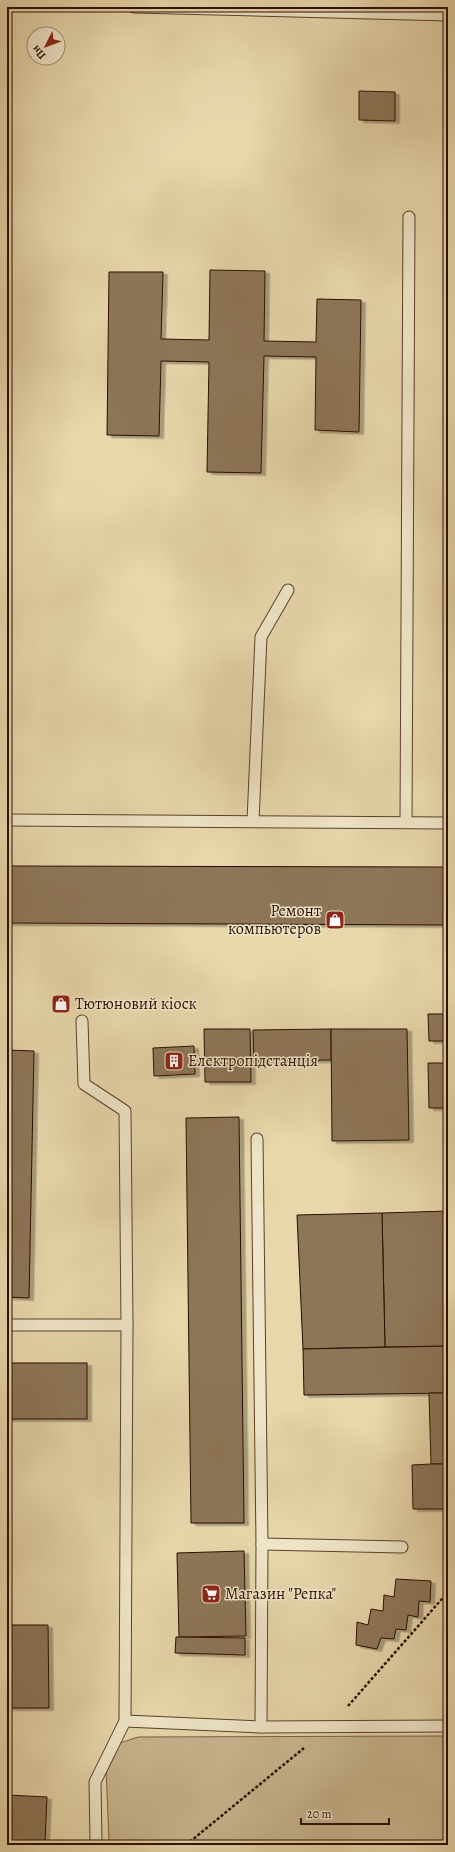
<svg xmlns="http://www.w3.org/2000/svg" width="455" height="1852" viewBox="0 0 455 1852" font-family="Alegreya,serif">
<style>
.green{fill:#c7b58e;stroke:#796147}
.building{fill:#8d7659;stroke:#2b0d00;filter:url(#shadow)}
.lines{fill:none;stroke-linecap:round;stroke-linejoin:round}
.lane-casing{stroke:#5a402b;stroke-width:13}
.path{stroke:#2b0d00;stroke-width:2.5;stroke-dasharray:3 2;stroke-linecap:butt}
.lane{stroke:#efe5c8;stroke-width:11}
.labels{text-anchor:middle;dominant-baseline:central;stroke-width:3;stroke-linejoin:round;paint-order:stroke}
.poi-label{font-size:16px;fill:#2b0d00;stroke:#efe5c8;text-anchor:start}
</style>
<defs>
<filter id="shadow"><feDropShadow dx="4.5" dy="2.5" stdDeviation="0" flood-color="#0004"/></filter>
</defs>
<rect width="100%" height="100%" fill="#e7d7ab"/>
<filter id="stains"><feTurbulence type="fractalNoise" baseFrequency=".005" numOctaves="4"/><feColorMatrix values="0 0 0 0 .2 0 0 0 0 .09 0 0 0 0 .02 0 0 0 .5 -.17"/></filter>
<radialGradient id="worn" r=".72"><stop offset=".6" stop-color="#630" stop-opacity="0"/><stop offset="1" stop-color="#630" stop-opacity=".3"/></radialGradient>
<polygon class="green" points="448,1736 448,1845 113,1845 109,1840 106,1768 120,1743 138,1737"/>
<g class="building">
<polygon points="359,91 395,92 395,121 359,120"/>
<polygon points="210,270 265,271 264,341 316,342 317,299 361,300 359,432 315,430 316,357 264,356 261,473 207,472 209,362 161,361 159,436 107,435 109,272 163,272 161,339 209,340"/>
<polygon points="7,866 448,867 448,925 7,923"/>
<polygon points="428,1014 448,1014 448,1041 429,1041"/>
<polygon points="204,1029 250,1029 251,1082 205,1082"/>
<polygon points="331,1029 331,1060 254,1061 253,1030"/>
<polygon points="331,1029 407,1029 409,1140 332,1141"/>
<polygon points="194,1046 195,1074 154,1076 153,1048"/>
<polygon points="7,1050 34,1051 29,1298 7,1297"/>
<polygon points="428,1063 448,1063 448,1108 429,1108"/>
<polygon points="445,1116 448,1116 448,1153 446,1153"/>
<polygon points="239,1117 244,1523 191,1523 186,1118"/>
<polygon points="448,1211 448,1346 385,1347 382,1213"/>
<polygon points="382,1213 385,1347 303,1349 297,1215"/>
<polygon points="448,1346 448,1393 304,1395 303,1349"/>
<rect x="7" y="1363" width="80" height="56"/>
<polygon points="429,1393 448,1393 448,1464 431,1464"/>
<polygon points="431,1464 448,1464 448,1509 413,1509 412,1465"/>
<polygon points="244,1551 246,1636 179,1637 177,1553"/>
<polygon points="396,1579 431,1581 430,1602 419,1601 418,1617 408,1615 406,1630 396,1629 394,1639 381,1638 377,1649 356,1645 357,1622 368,1625 371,1609 383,1611 384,1595 394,1597"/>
<polygon points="7,1625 48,1625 49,1708 7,1708"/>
<polygon points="176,1637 245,1638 245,1655 175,1653"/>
<polygon points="7,1795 47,1797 45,1841 7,1841"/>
</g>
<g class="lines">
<g class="lane-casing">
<g id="lane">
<polyline points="134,7 448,15"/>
<polyline points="7,820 448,823"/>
<polyline points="253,821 261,637 288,590"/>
<polyline points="406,822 409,217"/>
<polyline points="82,1021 84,1084 125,1111 127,1325"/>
<polyline points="257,1139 262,1544 261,1727"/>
<polyline points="7,1325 127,1325 125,1721 95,1782 96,1842 97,1845"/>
<polyline points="262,1544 402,1547"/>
<polyline points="125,1721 261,1727 448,1726"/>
</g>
</g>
<g class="path">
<polyline points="348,1706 448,1592"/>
<polyline points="186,1845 304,1748"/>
</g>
<use href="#lane" class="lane"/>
</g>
<defs>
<g id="shop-square" transform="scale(1)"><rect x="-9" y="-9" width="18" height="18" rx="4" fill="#8f2418" stroke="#efe5c8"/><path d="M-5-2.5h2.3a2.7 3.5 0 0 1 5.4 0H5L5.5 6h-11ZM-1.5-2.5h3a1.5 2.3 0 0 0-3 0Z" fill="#fff"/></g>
<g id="building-square" transform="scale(1)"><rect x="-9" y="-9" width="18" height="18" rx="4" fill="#8f2418" stroke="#efe5c8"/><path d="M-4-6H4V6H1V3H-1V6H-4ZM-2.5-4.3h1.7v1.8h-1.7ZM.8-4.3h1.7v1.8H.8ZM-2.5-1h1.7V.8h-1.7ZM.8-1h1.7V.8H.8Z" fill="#fff"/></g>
<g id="supermarket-square" transform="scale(1)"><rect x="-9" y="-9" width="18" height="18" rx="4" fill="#8f2418" stroke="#efe5c8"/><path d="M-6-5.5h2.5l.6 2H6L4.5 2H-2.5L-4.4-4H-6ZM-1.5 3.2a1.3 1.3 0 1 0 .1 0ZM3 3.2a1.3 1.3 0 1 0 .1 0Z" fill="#fff"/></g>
</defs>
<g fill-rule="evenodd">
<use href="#shop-square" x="335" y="920"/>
<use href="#shop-square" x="61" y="1004"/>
<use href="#building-square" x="174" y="1061"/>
<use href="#supermarket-square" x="211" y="1594"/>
</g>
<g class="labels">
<g class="poi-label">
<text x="321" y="911" text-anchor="end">Ремонт<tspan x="321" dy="18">компьютеров</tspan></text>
<text x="75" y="1004">Тютюновий кіоск</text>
<text x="188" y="1061">Електропідстанція</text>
<text x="225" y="1594">Магазин "Репка"</text>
</g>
</g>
<rect width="455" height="1852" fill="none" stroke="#e7d7ab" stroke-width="24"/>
<rect x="8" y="8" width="439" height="1836" fill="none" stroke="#2b0d00" stroke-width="2"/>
<rect x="12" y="12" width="431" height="1828" fill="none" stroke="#2b0d00"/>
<g transform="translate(46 46) rotate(228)"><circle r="19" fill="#efe5c8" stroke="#a18f78"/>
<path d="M0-3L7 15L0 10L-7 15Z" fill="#8f2418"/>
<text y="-6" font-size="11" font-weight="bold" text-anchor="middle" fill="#2b0d00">Пн</text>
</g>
<path d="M301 1818v6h88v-6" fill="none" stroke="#2b0d00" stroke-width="2"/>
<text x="307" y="1818" font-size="12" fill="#2b0d00" stroke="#efe5c8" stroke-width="3" paint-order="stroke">20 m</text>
<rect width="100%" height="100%" filter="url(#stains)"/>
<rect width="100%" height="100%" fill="url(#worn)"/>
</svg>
